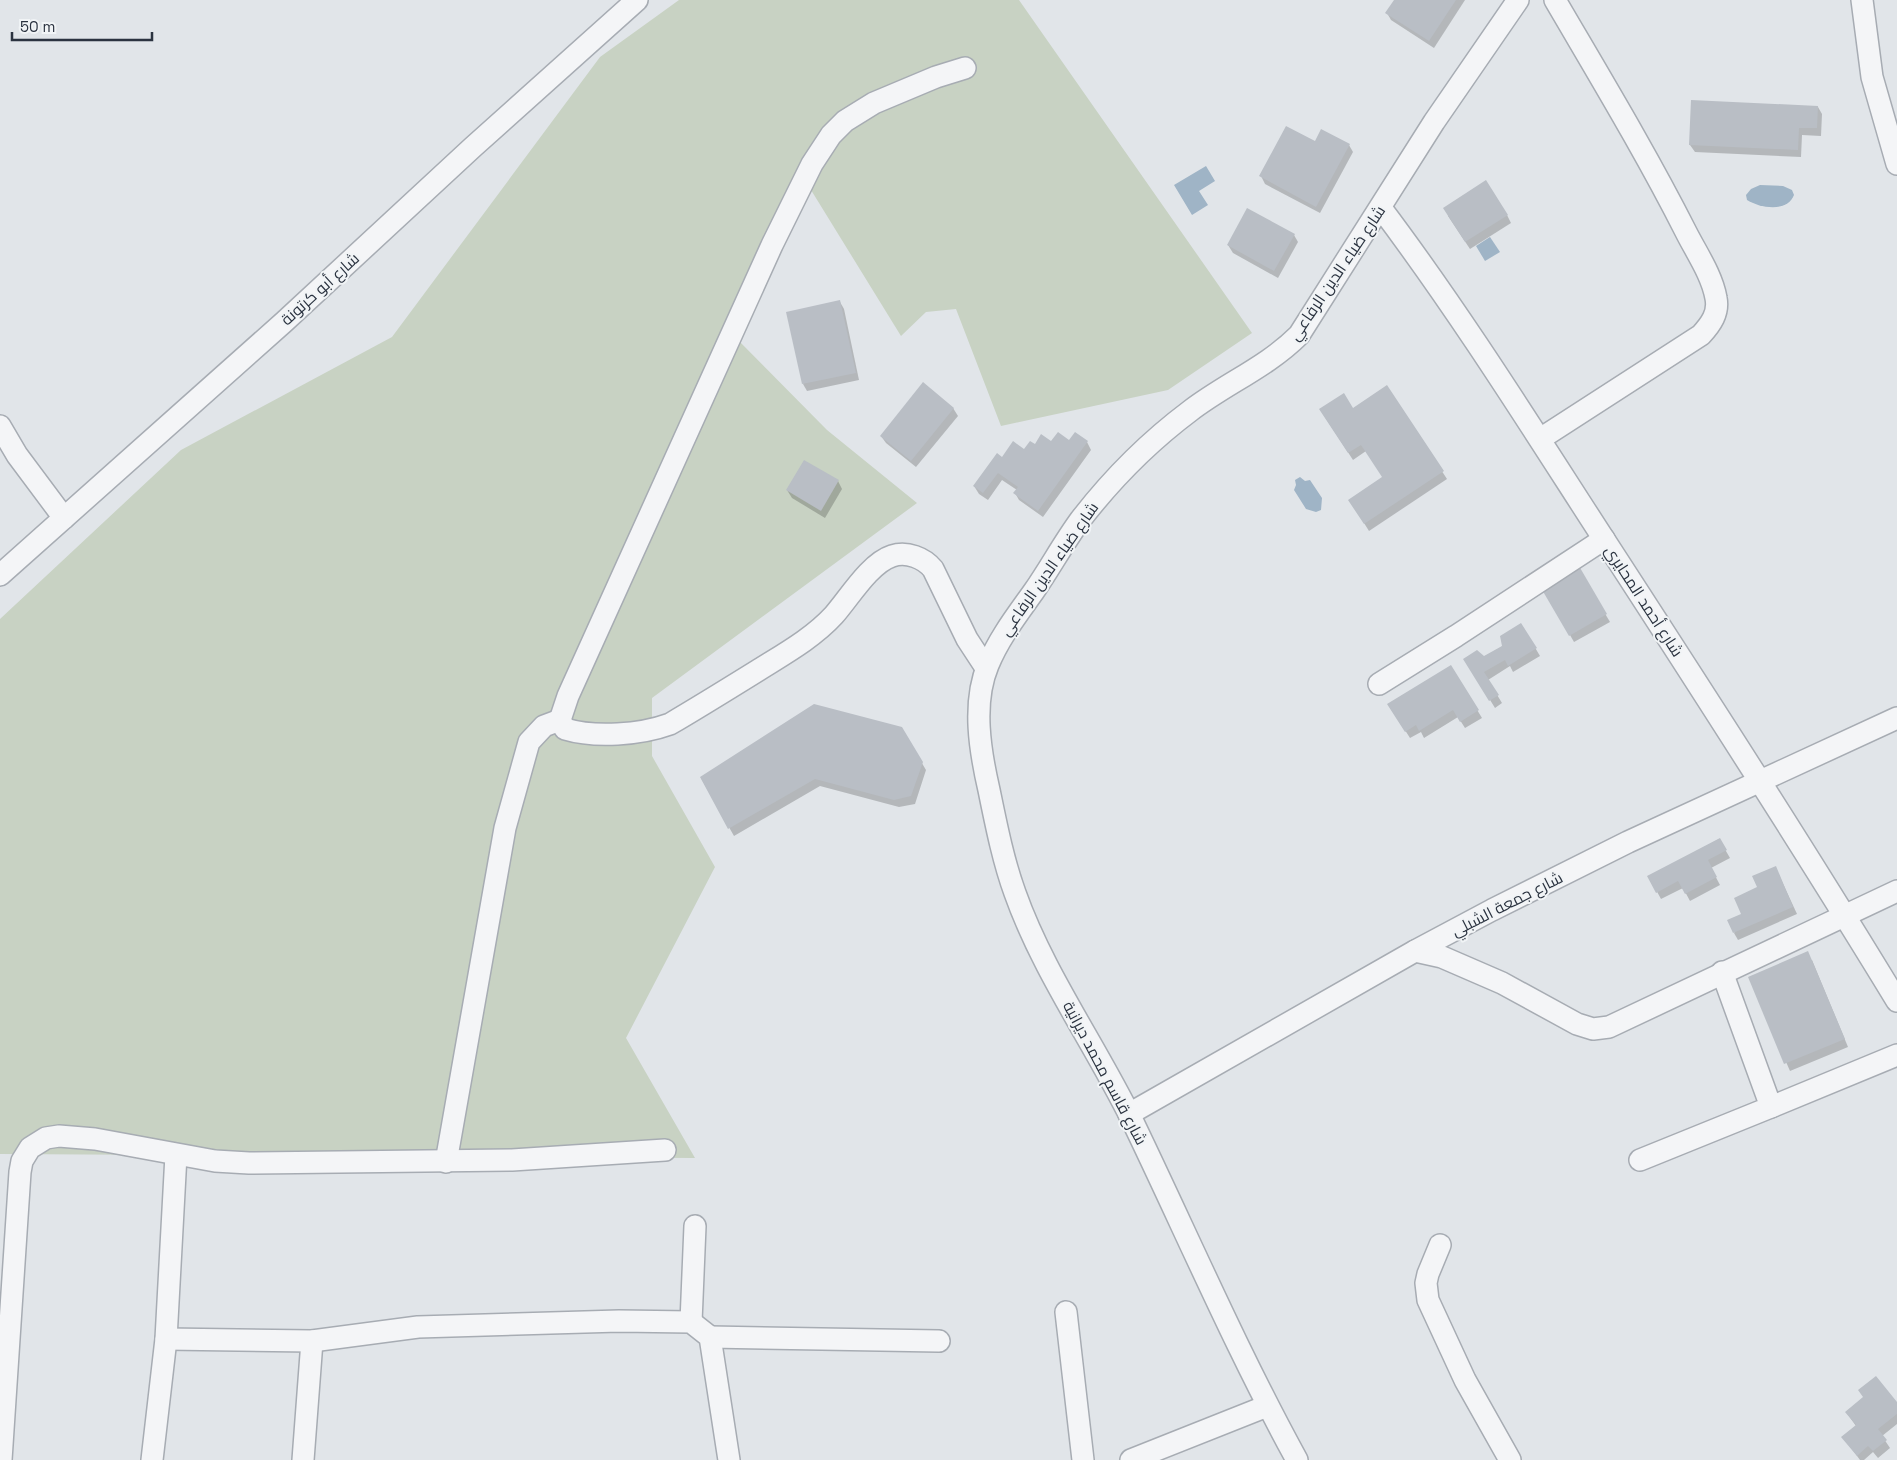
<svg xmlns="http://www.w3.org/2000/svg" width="1897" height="1460" viewBox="0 0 1897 1460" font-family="'Space Grotesk',Cairo,sans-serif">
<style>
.green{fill:#c8d2c3}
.water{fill:#9fb4c6}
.shadow{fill:#0003}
.building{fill:#b9bec5}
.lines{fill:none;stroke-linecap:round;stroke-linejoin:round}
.minor-casing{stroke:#a7acb3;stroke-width:24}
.minor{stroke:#f4f5f7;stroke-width:21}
.labels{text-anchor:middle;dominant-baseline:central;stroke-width:4;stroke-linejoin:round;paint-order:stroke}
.street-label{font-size:16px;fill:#2b3340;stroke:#f1f4f6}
</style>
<rect width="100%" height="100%" fill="#e1e5e9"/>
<polygon class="green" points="679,0 1019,0 1252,333 1168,390 1001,426 956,309 926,312 901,336 803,177 737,339 827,430 917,503 652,698 652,756 715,867 626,1038 695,1158 0,1154 0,619 181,450 392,337 600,57"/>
<g class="water">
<polygon points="1206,166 1215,181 1199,191 1208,205 1192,215 1174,185"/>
<path d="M1760 185 1783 186 1792 190 1794 195C1787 213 1760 208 1747 200L1746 195 1751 189Z"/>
<polygon points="1490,237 1500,252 1485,261 1476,246"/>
<polygon points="1300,477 1305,481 1310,480 1322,498 1321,510 1316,512 1306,509 1294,490 1296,485 1295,480"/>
</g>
<g class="shadow">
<polygon points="1395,0 1465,0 1434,48 1391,20 1387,13"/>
<polygon points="1818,107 1822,114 1821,136 1802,135 1801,157 1695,152 1690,145"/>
<polygon points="1315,143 1349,145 1353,152 1320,213 1265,184 1261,176"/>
<polygon points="1507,215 1511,223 1470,249 1448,216"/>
<polygon points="1294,235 1298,242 1278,278 1233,253 1228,245"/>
<polygon points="840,302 844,309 859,380 807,391 803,384"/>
<polygon points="1387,387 1447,479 1369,531 1354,507 1384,478 1366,451 1353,460 1325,417 1353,409"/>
<polygon points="953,408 958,416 916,467 886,443 881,436"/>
<polygon points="1087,442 1091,450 1043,517 1019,500 1015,493 1017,490 1002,480 988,500 979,494 974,486 1002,458 1035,445"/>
<polygon points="838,481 842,489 825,518 792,498 787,490"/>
<polygon points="1578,568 1610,622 1574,642 1543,588"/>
<polygon points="1521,624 1540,656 1513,672 1510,666 1488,680 1502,703 1495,708 1465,659 1484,657 1503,646"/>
<polygon points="1451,667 1482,718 1465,728 1458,717 1424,738 1421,732 1410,738 1389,705"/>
<polygon points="901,728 926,770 915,804 899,807 820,786 734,836 701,778"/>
<polygon points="1719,839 1730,858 1711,868 1720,885 1690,901 1683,888 1661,899 1649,877"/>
<polygon points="1779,875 1797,914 1738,940 1734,933 1759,888"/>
<polygon points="1812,960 1848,1047 1790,1071 1749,977"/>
<polygon points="1897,1404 1897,1424 1882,1436 1890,1448 1878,1458 1873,1452 1864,1460 1860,1460 1843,1437 1856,1426 1846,1412"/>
</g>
<g class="building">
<polygon points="1394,0 1456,0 1429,41 1385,13"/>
<polygon points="1691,100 1818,106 1817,128 1799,128 1798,150 1689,145"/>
<polygon points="1286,126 1315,141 1321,129 1350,144 1316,207 1259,176"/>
<polygon points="1486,180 1508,215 1465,242 1443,208"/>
<polygon points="1247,208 1295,234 1274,271 1227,245"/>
<polygon points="840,300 856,373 802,384 786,312"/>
<polygon points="923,382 954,408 911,461 880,436"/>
<polygon points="1387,385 1444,471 1364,524 1348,500 1382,477 1361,445 1348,453 1319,409 1344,393 1353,408"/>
<polygon points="1058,432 1069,440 1075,432 1088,441 1038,511 1013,493 1018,487 998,473 983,493 973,486 997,453 1002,457 1013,441 1024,449 1030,441 1035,444 1041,434 1051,441"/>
<polygon points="804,460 839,480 821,511 786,490"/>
<polygon points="1579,566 1607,614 1569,636 1541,588"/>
<polygon points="1521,623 1537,648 1508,666 1505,660 1484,672 1499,695 1489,701 1463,659 1477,650 1484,656 1502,646 1500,636"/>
<polygon points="1451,665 1479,710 1460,722 1453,710 1419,731 1416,725 1405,732 1387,704"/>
<polygon points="814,704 902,727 923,762 911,796 894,800 815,779 728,829 700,777"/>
<polygon points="1720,838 1727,850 1708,860 1717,877 1685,894 1678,881 1656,893 1647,876"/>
<polygon points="1776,866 1793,907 1733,933 1727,920 1741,914 1734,898 1757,887 1752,876"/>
<polygon points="1808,951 1845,1039 1784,1064 1748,977"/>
<polygon points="1876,1376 1897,1402 1897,1414 1878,1429 1887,1440 1873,1451 1868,1446 1857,1456 1841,1437 1856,1425 1845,1412 1863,1397 1858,1390"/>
</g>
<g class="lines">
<g class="minor-casing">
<g id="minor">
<polyline points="1862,0 1872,77 1897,164"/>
<path d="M965 68 936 77 874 103 845 121 831 135 812 164 772 245 568 696 560 720 565 729C595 738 640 735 670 724 699 707 728 689 757 671 784 654 813 638 834 615 849 598 870 563 892 556 907 551 924 558 933 569L967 639 986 668"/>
<path d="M1381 208C1463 317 1535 433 1609 547 1707 698 1804 848 1897 1001"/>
<polyline points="0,426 17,455 64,518"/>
<path d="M1540 439 1701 335C1711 324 1719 313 1716 298 1712 275 1696 252 1686 232 1646 153 1600 77 1555 0"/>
<polyline points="0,575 284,322 473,147 637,0"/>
<polyline points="1379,684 1456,636 1604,539"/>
<polyline points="1415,951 1442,957 1502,983 1577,1024 1593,1029 1609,1027 1897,891"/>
<polyline points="1771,1107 1897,1055"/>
<polyline points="1129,1114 1415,951 1492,910 1628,842 1897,718"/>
<polyline points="1640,1160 1771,1107 1722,972"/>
<polyline points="446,1162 505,828 529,742 544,726 560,720"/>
<polyline points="1440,1245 1428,1274 1426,1283 1428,1300 1465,1380 1510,1460"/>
<polyline points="1066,1312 1083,1460"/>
<polyline points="691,1322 695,1226"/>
<polyline points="710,1337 939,1341"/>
<polyline points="166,1339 312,1341 418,1327 619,1321 691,1322 710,1337 729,1460"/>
<polyline points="1,1460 20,1172 22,1161 30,1148 46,1138 59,1136 95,1139 215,1161 249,1163 512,1160 665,1150"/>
<polyline points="152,1460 166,1339 176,1155"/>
<polyline points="303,1460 312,1341"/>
<polyline points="1131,1460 1267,1406"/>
<path d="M1297 1460C1236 1349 1186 1232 1131 1118 1094 1043 1043 972 1015 893 1003 860 996 824 989 790 980 751 972 703 988 665 999 638 1017 615 1034 591 1050 568 1064 542 1081 519 1112 479 1150 441 1190 411 1225 384 1267 367 1299 335L1434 122 1518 0"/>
</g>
</g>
<use href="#minor" class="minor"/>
</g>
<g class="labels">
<g class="street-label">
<text transform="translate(1337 273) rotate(-56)">شارع ضياء الدين الرفاعي</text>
<text transform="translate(320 289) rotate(-42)">شارع أبو كرتونة</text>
<text transform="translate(1049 569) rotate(-55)">شارع ضياء الدين الرفاعي</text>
<text transform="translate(1644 601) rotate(57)">شارع أحمد المحايري</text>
<text transform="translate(1507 904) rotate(-27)">شارع جمعة الشبلي</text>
<text transform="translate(1105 1073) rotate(62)">شارع قاسم محمد ديرانية</text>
</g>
</g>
<path d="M12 32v8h140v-8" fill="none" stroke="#2b3340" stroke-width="2.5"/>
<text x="20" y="32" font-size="15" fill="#2b3340" stroke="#f1f4f6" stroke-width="4" paint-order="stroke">50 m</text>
</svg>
